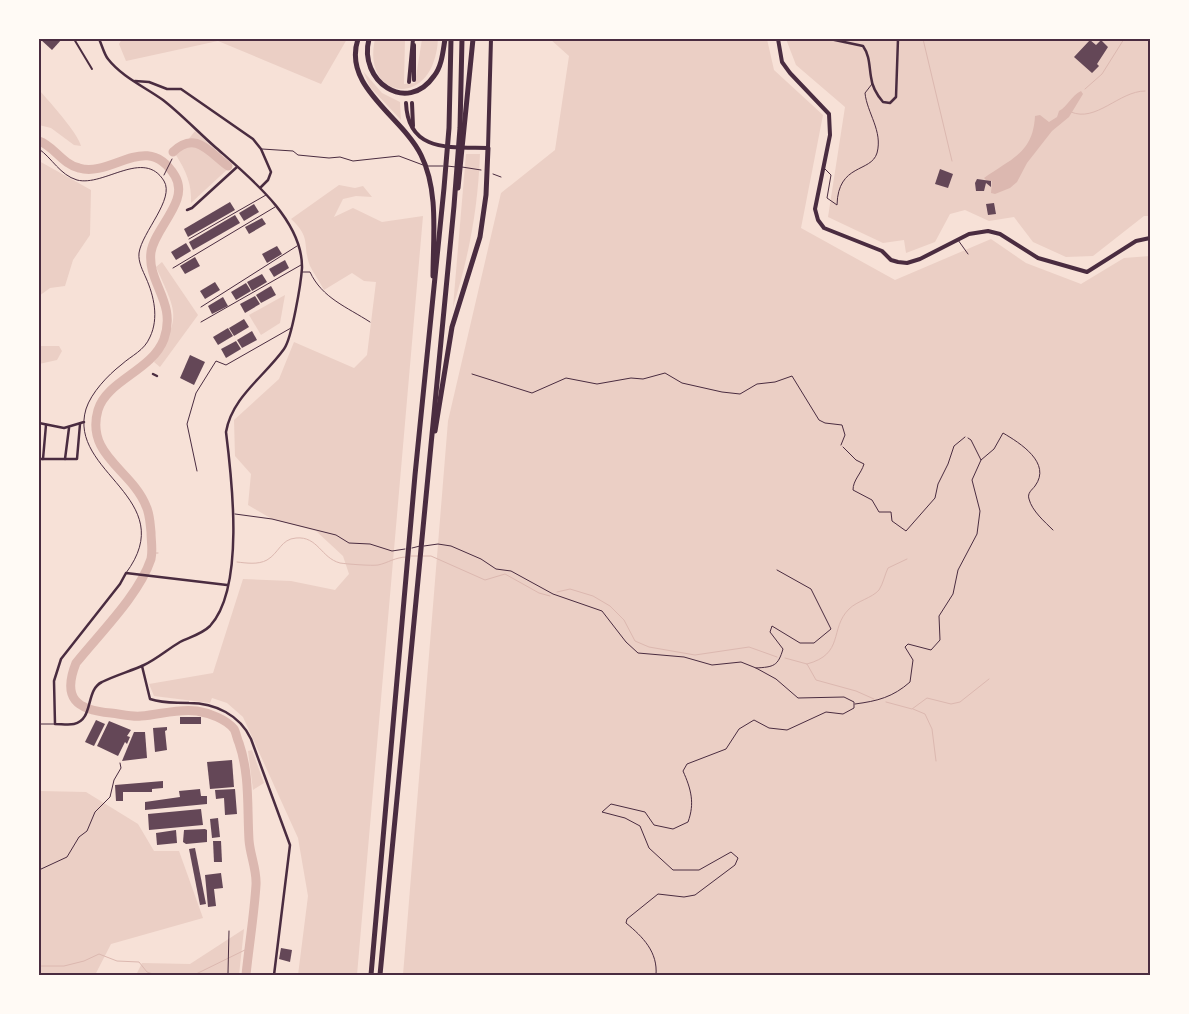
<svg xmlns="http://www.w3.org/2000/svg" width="1189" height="1014" viewBox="0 0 1189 1014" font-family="'Archivo Narrow',sans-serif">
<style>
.green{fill:#ebcfc5}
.water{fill:#dcb8b0}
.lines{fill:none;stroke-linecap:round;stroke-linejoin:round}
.stream{stroke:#dcb8b0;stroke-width:1}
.river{stroke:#dcb8b0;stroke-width:9}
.building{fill:#644757}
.path{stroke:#4a2c40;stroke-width:1}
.service{stroke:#4a2c40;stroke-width:1}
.pedestrian{stroke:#4a2c40;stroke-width:2}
.minor{stroke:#4a2c40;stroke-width:2.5}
.secondary{stroke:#4a2c40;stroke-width:4}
.motorway{stroke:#4a2c40;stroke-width:5}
.neatline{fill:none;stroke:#4a2c40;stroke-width:2}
</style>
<rect width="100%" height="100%" fill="#f7e1d7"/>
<g class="green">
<polygon points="122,39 347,39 321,84 218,41 126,61 119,44"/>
<path d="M375 39H405L404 84 415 83 422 39H438C434 111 361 100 375 39Z"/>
<polygon points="550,39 767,39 774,70 823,115 801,228 895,280 991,239 1026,263 1081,284 1124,258 1150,256 1150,975 403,975 448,421 501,193 555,150 569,56"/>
<polygon points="786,39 1150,39 1150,216 1144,216 1093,256 1066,257 1033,242 1014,217 989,221 965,210 950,214 935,242 906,253 904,240 883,243 828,217 845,107 796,65"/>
<polygon points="363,71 382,93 400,102 401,120 370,87"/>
<path d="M39 90C49 101 78 133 81 146L74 145 51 128 39 125Z"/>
<path d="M195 131 232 165 191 203C192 184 186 171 176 155Z"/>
<path d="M466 154H480C478 208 469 256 453 307Z"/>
<polygon points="39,161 91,190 90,235 73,260 65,286 50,288 39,296"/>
<path d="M339 185 355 188 363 186 372 197 356 196 343 199 334 217 353 208 382 222 423 216 357 975H298L308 896 298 838 243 717 227 703 212 698 210 703 154 696 149 684 213 673 243 579 291 581 335 590 349 574 343 556 316 531 272 519 248 505 251 474 235 456 234 420 279 379 294 342 354 368 367 355 376 282 364 281 352 273 324 290C320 282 314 274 310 266 302 245 312 238 291 219Z"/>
<path d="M162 262 198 315 160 367 154 362C182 316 177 314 156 267Z"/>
<polygon points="285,295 280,323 261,335 249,315"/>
<polygon points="39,346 59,346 62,351 57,360 39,364"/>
<polygon points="252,750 264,783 253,790 248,751"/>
<polygon points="39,791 86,792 138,824 154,851 179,851 203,918 111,944 95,975 39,975"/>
<polygon points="244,929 239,975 136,975 142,963 190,964"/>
</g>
<path class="water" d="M1081 91 1083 94 1069 117 1052 131 1027 163 1017 182 1010 188 995 194 991 193 992 181H987L984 178C1012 158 1033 153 1035 116L1040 115 1049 122 1057 117 1059 111C1068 106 1071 96 1081 91Z"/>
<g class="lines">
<g class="stream">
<polyline points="923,39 952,161"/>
<polyline points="1085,89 1102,74 1124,39"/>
<path d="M1071 112C1096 123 1119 91 1145 91"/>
<polyline points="152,553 158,553"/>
<polyline points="411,556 419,556"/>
<polyline points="423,556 431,556 485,580 505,574 539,593 550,596"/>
<path d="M237 562C246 563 258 565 267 560 279 553 281 539 296 538 318 536 321 558 340 563 346 564 372 566 378 565 388 563 395 557 407 557"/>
<polyline points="557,592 570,589 593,596 610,606 624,620 635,641 649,647 695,655 749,647 777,657"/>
<polyline points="785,658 807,664 816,680 856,691 874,699"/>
<path d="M807 664C845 654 829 629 849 609 857 601 872 598 879 590 883 584 885 574 888 568L907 559"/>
<polyline points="886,702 912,709 927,698 951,704 960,702 989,679"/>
<polyline points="913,709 925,714 932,729 936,761"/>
<polyline points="39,966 64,966 84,961 99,954 117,961 139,962 147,972 156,975"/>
<polyline points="179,975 180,975"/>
<polyline points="194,975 249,948"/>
</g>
<g class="river">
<path d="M39 141C54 146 62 164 79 168 112 178 147 130 175 176 190 201 155 227 151 252 147 283 177 302 164 339 152 371 107 380 98 410 85 455 132 470 146 506 150 514 150 524 151 532 151 541 153 550 151 559 139 595 100 633 76 663 62 698 76 710 111 713 121 714 131 717 141 716 159 715 178 708 197 711 209 713 226 719 234 729 236 732 237 739 239 743 250 775 247 808 249 840 250 855 257 870 256 885 254 916 249 945 246 975"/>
<path d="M173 152C195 130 209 152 228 166"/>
</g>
</g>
<g class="building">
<polygon points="40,39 62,39 52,50"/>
<polygon points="1090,40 1096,45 1101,40 1108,47 1097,64 1099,66 1092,73 1074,57"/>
<polygon points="940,169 953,174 948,188 935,184"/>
<polygon points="977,179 991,181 991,187 986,183 984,191 976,191 975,183"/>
<polygon points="230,202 235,210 188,237 184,229"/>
<polygon points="994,203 996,214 988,215 986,204"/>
<polygon points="254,204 259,212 244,221 239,213"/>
<polygon points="235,215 240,223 193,250 189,242"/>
<polygon points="262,218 266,224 249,234 245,227"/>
<polygon points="186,243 191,251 176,260 171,252"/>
<polygon points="277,246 282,254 267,263 262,254"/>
<polygon points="195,257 200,266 185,274 180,266"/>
<polygon points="285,260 289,268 274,277 269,269"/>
<polygon points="262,274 267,282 252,291 247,282"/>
<polygon points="215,282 220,290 205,299 200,291"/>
<polygon points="246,283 251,291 236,300 231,292"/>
<polygon points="271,286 276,295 261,303 256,295"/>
<polygon points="255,296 260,304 245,313 240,304"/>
<polygon points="223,297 228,306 212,314 208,306"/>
<polygon points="244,319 249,327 234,336 229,328"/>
<polygon points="228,328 233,336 218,345 213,337"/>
<polygon points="252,331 257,340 242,348 237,340"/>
<polygon points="236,341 241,349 226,358 221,349"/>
<polygon points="190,355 205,362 194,385 180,378"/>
<rect x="180" y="717" width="21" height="7"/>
<polygon points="96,720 105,724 94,746 85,742"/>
<polygon points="109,721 131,730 127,736 130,737 127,744 125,742 118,756 97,746"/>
<polygon points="167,727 167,730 165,731 167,750 155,752 153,728"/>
<polygon points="134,732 145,732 147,758 122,761"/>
<polygon points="232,760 234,787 210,789 207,762"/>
<polygon points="163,781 163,788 152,789 152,792 123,792 123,801 116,801 115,785"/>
<polygon points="200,789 201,796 207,796 207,804 145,810 145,802 180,797 179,791"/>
<polygon points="235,789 237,814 225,815 224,798 216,799 215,790"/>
<polygon points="201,809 203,825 149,830 148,814"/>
<polygon points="218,818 220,837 212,838 210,819"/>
<polygon points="205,829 207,830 207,842 186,844 183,842 184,830"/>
<polygon points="176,830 177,843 157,845 156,833"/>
<polygon points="213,841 221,841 222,862 214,862"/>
<polygon points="195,848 206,904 200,905 189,849"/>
<polygon points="221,873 223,888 214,889 216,906 208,907 205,875"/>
<polygon points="281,948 292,950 290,962 279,959"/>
</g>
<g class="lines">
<g class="path">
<path d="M843 447 856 460 864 464C861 474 853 480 853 490L872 500 879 512H891L892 521 906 531 935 498 938 484 948 464 954 446 965 437"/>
<polyline points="39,870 67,857 79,837 87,831 95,812 110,797 114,780 121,768 120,763"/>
<polyline points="228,973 229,931"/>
</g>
<g class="service">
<path d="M39 149C52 158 60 175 77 180 104 187 144 148 164 181 175 199 142 232 139 253 138 262 143 271 146 278 154 296 159 318 150 337 144 351 132 355 121 365 108 375 91 393 86 409 67 473 182 498 126 573"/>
<polyline points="262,149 293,151 298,155 329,158 340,157 353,161 399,156 423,165"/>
<polyline points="427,166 443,166"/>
<polyline points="447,166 456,167"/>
<polyline points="462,167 481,170"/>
<path d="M824 168 831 175 827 198 837 205C838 163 871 173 877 153 883 131 867 113 865 93L872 84"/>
<polyline points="493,174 501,177"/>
<polyline points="164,175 172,159"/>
<polyline points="189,239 266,195"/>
<polyline points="958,240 968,254"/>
<polyline points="173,268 275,207"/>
<path d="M302 272H310C322 298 347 307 370 322"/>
<polyline points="201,307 297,246"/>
<polyline points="201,322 301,265"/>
<polyline points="472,374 532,393 566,378 597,384 631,378 643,379 665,373 682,383 722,392 740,394 757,384 775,382 792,376 819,420 825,423 842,425 845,435 841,445"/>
<path d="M968 438 971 440 981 460 994 449 1003 433C1020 443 1052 463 1035 486 1032 490 1027 493 1029 499 1032 511 1045 522 1053 530"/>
<polyline points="197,471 187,424 196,393 216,361 226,365 291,328"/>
<polyline points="235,514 272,519 336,535 349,543 370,544 392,551 405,549"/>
<path d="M424 546 438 544 451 546 481 559 496 569 511 571 553 594 602 611 626 642 638 653 684 657 712 665 741 662 756 668 776 679 798 698 844 697 854 702V708L843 714 826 712 787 730 769 728 754 720 739 729 726 749 687 764 683 771C691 789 695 803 688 822L673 829 654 825 645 812 611 804 602 812 625 818 640 826 649 848 673 870H699L731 852 738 858 735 865 695 895 684 897 658 894 627 919 626 923C643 937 658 952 656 975"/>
<polyline points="412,548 420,546"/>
<path d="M756 668C774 667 778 666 783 649L770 632 772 626 800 643H814L831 629 811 589 777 570"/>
<path d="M855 704C878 701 893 697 910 682L913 660 905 647 908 644 931 650 940 640 939 616 953 594 958 570 977 534 980 511 972 480 981 460"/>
<polyline points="39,724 55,724"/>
</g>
<polyline class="pedestrian" points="74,39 92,69"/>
<g class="minor">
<path d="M99 39C102 45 104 54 108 59 122 77 145 87 163 100 181 114 197 131 214 146 248 176 303 219 302 268 301 283 292 338 284 349 264 377 232 397 226 432 232 480 245 588 210 626 202 634 190 637 180 642 168 649 157 659 144 665 131 671 116 675 102 682 85 690 94 720 74 724 69 725 61 724 55 724L54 681 61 659 120 584 126 573 227 585"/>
<path d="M830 39 863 46C870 56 869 66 871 77 872 86 877 95 883 102L890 103 896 97 898 39"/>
<polyline points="135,81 149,82 167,89 181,89 253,139 261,149 271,172 268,180 261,187"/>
<polyline points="187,210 192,208 237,167"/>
<polyline points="153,374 157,376"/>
<polyline points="39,423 64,428 84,422"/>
<polyline points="39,459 77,459 80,424"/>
<polyline points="43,459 46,425"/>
<polyline points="65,459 69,428"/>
<path d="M142 666 150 699C165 704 175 702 189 703 215 703 240 715 251 739L290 845 274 975"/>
</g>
<g class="secondary">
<polyline points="778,39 782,62 790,73 829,114 830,135 815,209 818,220 824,228 882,251 891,260 898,262 907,263 920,259 969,234 988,231 1000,234 1038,258 1087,272 1136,241 1150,238"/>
<polyline points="414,80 414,45"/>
<polyline points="409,82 413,39"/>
<path d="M406 103C408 153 451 147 488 148L491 39"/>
<polyline points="412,103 413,126"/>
</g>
<g class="motorway">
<path d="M358 39C342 87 402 116 421 155 439 191 433 237 433 276"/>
<path d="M369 39C358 81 407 115 434 76 442 66 443 51 445 39"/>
<polyline points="458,188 473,39"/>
<polyline points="435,431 452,327 480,237 486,195 488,148"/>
<polyline points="371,975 415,475 444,188 449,128 451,39"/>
<polyline points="380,975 454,206 460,128 462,39"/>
</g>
</g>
<rect width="1189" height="1014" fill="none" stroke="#fffaf5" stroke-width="80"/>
<rect x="40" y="40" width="1109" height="934" class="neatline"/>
</svg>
